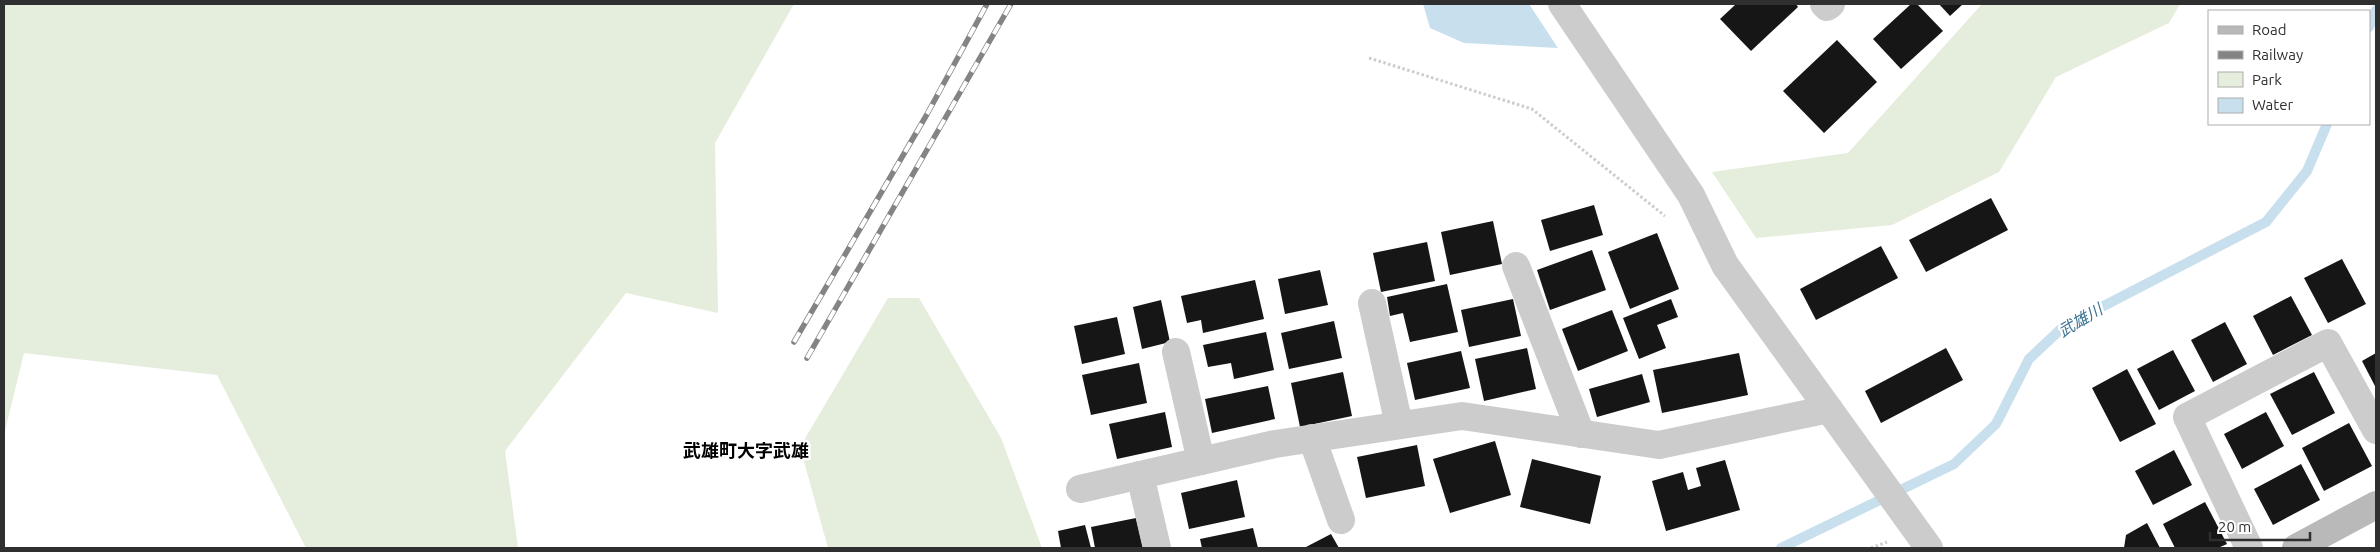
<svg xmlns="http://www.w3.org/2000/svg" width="2380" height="552" viewBox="0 0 2380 552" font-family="Ubuntu,'Noto Sans JP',sans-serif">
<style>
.green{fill:#e5eddc}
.water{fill:#c8dfed}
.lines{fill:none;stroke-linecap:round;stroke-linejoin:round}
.stream{stroke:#c8dfed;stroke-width:10}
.building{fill:#161616}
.path{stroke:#ccc;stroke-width:3;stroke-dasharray:2.5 2.5;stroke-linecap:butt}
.street{stroke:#ccc;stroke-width:28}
.secondary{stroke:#b9b9b9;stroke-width:28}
.rail-casing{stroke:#848484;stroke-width:5.5}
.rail{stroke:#fff;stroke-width:4;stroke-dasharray:11;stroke-linecap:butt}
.labels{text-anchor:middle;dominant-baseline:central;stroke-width:5;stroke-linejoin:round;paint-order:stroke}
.water-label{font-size:16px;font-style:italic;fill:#3b7293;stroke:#fff}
.quarter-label{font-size:18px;font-weight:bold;fill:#000;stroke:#fff}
</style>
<rect width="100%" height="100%" fill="#fff"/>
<g class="green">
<polygon points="4,4 794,4 715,143 718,313 626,293 505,451 518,548 306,548 217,375 24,353 4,435"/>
<polygon points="1982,4 2180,4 2169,23 2056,77 1999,172 1892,225 1756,238 1712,172 1848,153"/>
<polygon points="888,298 919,298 1001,438 1042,548 828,548 800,447"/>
</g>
<polygon class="water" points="1423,4 1529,4 1558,48 1464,43 1430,28"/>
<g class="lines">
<g class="stream">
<polyline points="2369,27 2376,10"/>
<polyline points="1781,548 1954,464 1996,424 2029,359 2063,327 2266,222 2307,171 2327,124"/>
</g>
</g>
<g class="building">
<polygon points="1736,4 1796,4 1798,7 1751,51 1720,19"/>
<polygon points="1911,4 1917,4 1943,31 1901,69 1873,39"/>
<polygon points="1939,4 1963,4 1950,16"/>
<polygon points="1837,40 1877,82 1824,133 1783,91"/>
<polygon points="1991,198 2008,230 1926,272 1909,240"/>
<polygon points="1594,205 1603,235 1550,251 1541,220"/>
<polygon points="1493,221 1502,264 1450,275 1441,232"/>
<polygon points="1657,233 1679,289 1630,309 1608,252"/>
<polygon points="1427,242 1435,281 1381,292 1373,253"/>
<polygon points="1881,246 1898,278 1816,320 1800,289"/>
<polygon points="1592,250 1606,290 1550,310 1537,270"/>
<polygon points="2342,259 2366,304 2328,323 2304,278"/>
<polygon points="1320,270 1328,305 1285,314 1278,279"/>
<polygon points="1255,280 1264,319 1203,333 1201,320 1187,323 1181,296"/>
<polygon points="1447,284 1458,332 1410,342 1403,313 1390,316 1387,297"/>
<polygon points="2291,296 2312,335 2273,355 2253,316"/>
<polygon points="1513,299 1521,336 1469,347 1461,310"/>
<polygon points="1671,299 1678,317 1657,325 1666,348 1639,359 1623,318"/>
<polygon points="1161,300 1170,342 1142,349 1133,307"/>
<polygon points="1612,310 1628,351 1578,371 1562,329"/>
<polygon points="1117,317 1125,354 1082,364 1074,326"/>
<polygon points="1334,321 1342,358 1289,369 1281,333"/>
<polygon points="2225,322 2247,364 2213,382 2191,340"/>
<polygon points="1266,332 1274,370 1234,379 1231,363 1208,367 1203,345"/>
<polygon points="1527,348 1536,389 1484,401 1475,359"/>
<polygon points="1946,348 1963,380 1881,423 1865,391"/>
<polygon points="2173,350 2195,391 2159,410 2137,369"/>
<polygon points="1461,351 1470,388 1415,400 1407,363"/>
<polygon points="1739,353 1748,395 1662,413 1653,370"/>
<polygon points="2376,353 2376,388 2362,361"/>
<polygon points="1139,363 1147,403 1091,415 1082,375"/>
<polygon points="2127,369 2156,424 2120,442 2092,388"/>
<polygon points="1343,372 1352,416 1300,427 1291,383"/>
<polygon points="2314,372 2335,413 2292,435 2270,394"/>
<polygon points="1642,374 1650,402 1597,417 1589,389"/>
<polygon points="1268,386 1275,419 1212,433 1205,399"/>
<polygon points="1165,412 1172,447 1117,459 1109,424"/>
<polygon points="2266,412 2284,446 2242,469 2224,434"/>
<polygon points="2349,423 2372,466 2324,491 2302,448"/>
<polygon points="1495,441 1511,495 1450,513 1433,459"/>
<polygon points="1417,445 1425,486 1366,498 1357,457"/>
<polygon points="2174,450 2192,485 2153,505 2135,471"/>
<polygon points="1532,459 1601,476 1590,524 1520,507"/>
<polygon points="1725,460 1740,510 1666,531 1652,481 1683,472 1688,490 1701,486 1696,468"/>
<polygon points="2301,464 2320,500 2273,525 2254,489"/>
<polygon points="1237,480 1245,517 1189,529 1181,493"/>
<polygon points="2205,502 2227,544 2218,548 2175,548 2163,524"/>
<polygon points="1136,518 1143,548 1095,548 1091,527"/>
<polygon points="2147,523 2160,548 2124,548 2126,535"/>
<polygon points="1085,525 1091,548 1061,548 1058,531"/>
<polygon points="1253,528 1258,548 1202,548 1200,539"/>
<polygon points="1331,534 1339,548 1304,548"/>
</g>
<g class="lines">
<g class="path">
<polyline points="1369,58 1532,109 1665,216"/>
<polyline points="1871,548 1887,542"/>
</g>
<g class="street">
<polyline points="1562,4 1691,195 1725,265 1929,548"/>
<polyline points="1824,4 1827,7 1831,4"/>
<polyline points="1516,266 1581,434"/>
<polyline points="1372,303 1399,425"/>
<polyline points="1176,352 1201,461"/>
<polyline points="1312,438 1341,520"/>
<polyline points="1140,475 1157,548"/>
<polyline points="1080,489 1275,444 1462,416 1659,445 1829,409"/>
<polyline points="2249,548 2187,417 2328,343 2376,430"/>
</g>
<polyline class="secondary" points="2296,548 2376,505"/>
<g class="rail-casing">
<g id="rail">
<polyline points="794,342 926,116 987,4"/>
<polyline points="807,358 1011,4"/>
</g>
</g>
<use href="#rail" class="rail"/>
</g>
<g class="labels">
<g class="water-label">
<text transform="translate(2080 320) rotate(-31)">武雄川</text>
</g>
<g class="quarter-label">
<text x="746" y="450">武雄町大字武雄</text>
</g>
</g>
<rect width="2380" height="552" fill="none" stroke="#2f2f2f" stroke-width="10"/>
<rect x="2208" y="10" width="162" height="115" fill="#ffffff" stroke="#acacac"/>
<rect x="2218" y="26" width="25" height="8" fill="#b9b9b9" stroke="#acacac"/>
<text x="2252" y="35" font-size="15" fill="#2f2f2f">Road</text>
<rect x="2218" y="51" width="25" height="8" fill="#848484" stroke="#acacac"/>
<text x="2252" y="60" font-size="15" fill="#2f2f2f">Railway</text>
<rect x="2218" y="72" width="25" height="15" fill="#e5eddc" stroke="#acacac"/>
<text x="2252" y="85" font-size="15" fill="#2f2f2f">Park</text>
<rect x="2218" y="98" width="25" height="15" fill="#c8dfed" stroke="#acacac"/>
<text x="2252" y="110" font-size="15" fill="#2f2f2f">Water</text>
<path d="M2210 532v8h100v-8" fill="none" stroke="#2f2f2f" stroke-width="2.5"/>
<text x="2218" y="532" font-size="15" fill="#2f2f2f" stroke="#ffffff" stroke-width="4" paint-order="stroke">20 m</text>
</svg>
